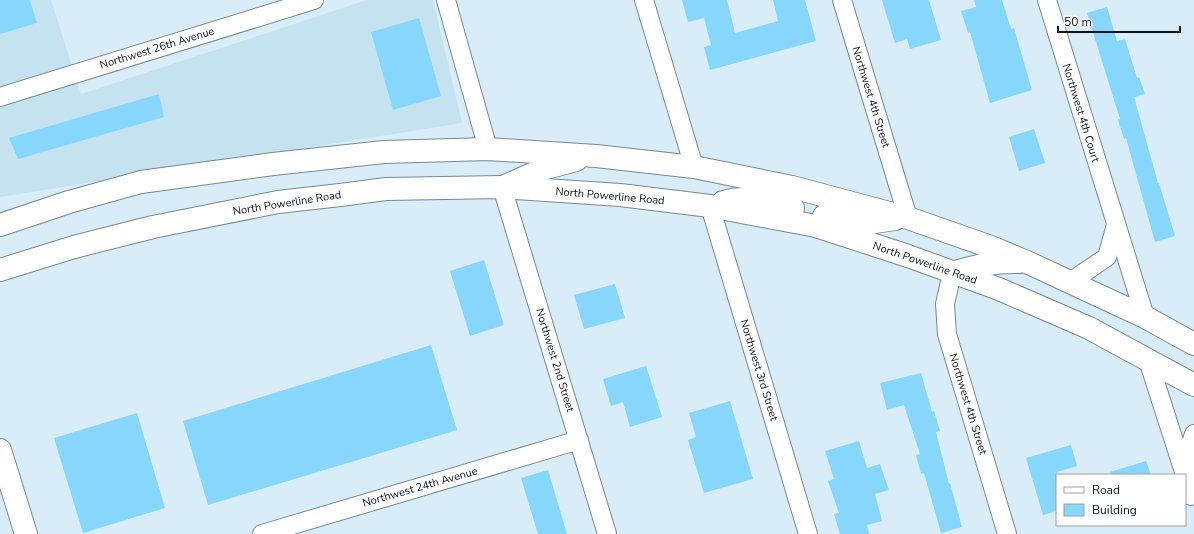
<svg xmlns="http://www.w3.org/2000/svg" width="1194" height="534" viewBox="0 0 1194 534" font-family="'Nunito Sans',sans-serif">
<style>
.built{fill:#c5e2f0}
.building{fill:#87d6fb}
.lines{fill:none;stroke-linecap:round;stroke-linejoin:round}
.minor-casing{stroke:#768993;stroke-width:20}
.secondary-casing{stroke:#768993;stroke-width:24}
.primary-casing{stroke:#768993;stroke-width:24}
.minor{stroke:#fff;stroke-width:18}
.secondary{stroke:#fff;stroke-width:22}
.primary{stroke:#fff;stroke-width:22}
.labels{text-anchor:middle;dominant-baseline:central;stroke-width:3;stroke-linejoin:round;paint-order:stroke}
.street-label{font-size:11px;fill:#0c1317;stroke:#fff}
</style>
<rect width="100%" height="100%" fill="#d8edf8"/>
<polygon class="built" points="0,0 51,0 81,94 367,0 433,0 462,123 0,197"/>
<g class="building">
<polygon points="0,0 30,0 37,23 0,34"/>
<polygon points="682,0 727,0 735,33 778,21 773,0 805,0 816,41 710,70 704,47 711,45 704,18 688,22"/>
<polygon points="882,0 929,0 941,40 910,49 907,39 895,43"/>
<polygon points="974,0 1002,0 1011,29 1014,28 1032,90 990,103 970,32 968,33 961,11 976,7"/>
<polygon points="1107,7 1117,41 1125,39 1137,78 1139,77 1145,94 1134,97 1158,183 1159,183 1175,236 1155,242 1126,138 1124,139 1118,120 1120,119 1087,13"/>
<polygon points="419,18 441,96 393,110 371,32"/>
<polygon points="159,94 164,117 18,159 9,138"/>
<polygon points="1034,129 1045,163 1019,171 1009,137"/>
<polygon points="484,260 504,325 470,336 450,271"/>
<polygon points="615,284 625,318 584,329 574,295"/>
<polygon points="431,345 457,430 208,505 183,421"/>
<polygon points="646,366 662,417 630,427 623,402 611,406 603,379"/>
<polygon points="921,373 932,412 934,411 940,431 936,432 949,484 950,483 962,527 941,533 924,473 921,474 916,455 920,454 904,405 887,410 880,383"/>
<polygon points="730,401 753,479 704,493 688,440 696,437 689,413"/>
<polygon points="137,413 165,508 83,533 54,438"/>
<polygon points="859,441 867,468 880,464 889,490 875,494 882,521 867,525 869,534 840,534 834,514 839,513 828,481 834,479 825,451"/>
<polygon points="1071,445 1077,466 1057,472 1057,511 1043,515 1026,458"/>
<polygon points="1146,461 1151,475 1111,475 1110,472"/>
<polygon points="548,470 567,534 538,534 521,478"/>
</g>
<g class="lines">
<g class="minor-casing">
<g id="minor">
<polyline points="446,0 488,149"/>
<polyline points="644,0 694,167"/>
<polyline points="842,0 908,218"/>
<polyline points="1047,0 1145,317"/>
<polyline points="0,97 314,0"/>
<polyline points="502,187 607,534"/>
<polyline points="710,206 808,534"/>
<polyline points="952,273 945,304 947,334 1007,534"/>
<polyline points="1070,282 1107,257 1116,225"/>
<polyline points="1148,360 1185,475"/>
<polyline points="1191,496 1193,473 1190,447 1194,434"/>
<polyline points="262,534 579,440"/>
</g>
</g>
<g class="secondary-casing">
<g id="secondary">
<polyline points="505,186 546,168 576,160"/>
<path d="M723 202C748 195 768 202 793 208"/>
<polyline points="824,216 851,222 868,223 895,219"/>
<polyline points="0,225 69,202 141,182 273,164 384,152 488,149 596,156 694,167 792,187 908,218 991,247 1029,263 1145,317 1194,344"/>
<polyline points="0,270 74,247 153,227 278,202 340,195 386,189 502,187 620,195 710,206 816,226 908,256 999,289 1089,328 1194,385"/>
<path d="M952 273C976 266 994 261 1020 262"/>
</g>
</g>
<g class="primary-casing">
<polyline id="primary" points="0,450 26,534"/>
</g>
<use href="#minor" class="minor"/>
<use href="#secondary" class="secondary"/>
<use href="#primary" class="primary"/>
</g>
<g class="labels">
<g class="street-label">
<text transform="translate(157 48) rotate(-17)">Northwest 26th Avenue</text>
<text transform="translate(871 97) rotate(73)">Northwest 4th Street</text>
<text transform="translate(1081 113) rotate(73)">Northwest 4th Court</text>
<text transform="translate(610 196) rotate(5)">North Powerline Road</text>
<text transform="translate(287 203) rotate(-9)">North Powerline Road</text>
<text transform="translate(925 263) rotate(19)">North Powerline Road</text>
<text transform="translate(555 360) rotate(73)">Northwest 2nd Street</text>
<text transform="translate(759 370) rotate(73)">Northwest 3rd Street</text>
<text transform="translate(968 404) rotate(73)">Northwest 4th Street</text>
<text transform="translate(420 487) rotate(-16)">Northwest 24th Avenue</text>
</g>
</g>
<rect x="1056" y="474" width="130" height="52" fill="#ffffff" stroke="#9ea1a2"/>
<rect x="1064" y="487" width="20" height="6" fill="#ffffff" stroke="#9ea1a2"/>
<text x="1092" y="494" font-size="12" fill="#0c1317">Road</text>
<rect x="1064" y="504" width="20" height="12" fill="#87d6fb" stroke="#9ea1a2"/>
<text x="1092" y="514" font-size="12" fill="#0c1317">Building</text>
<path d="M1058 26v6h122v-6" fill="none" stroke="#0c1317" stroke-width="2"/>
<text x="1064" y="26" font-size="12" fill="#0c1317" stroke="#ffffff" stroke-width="3" paint-order="stroke">50 m</text>
</svg>
